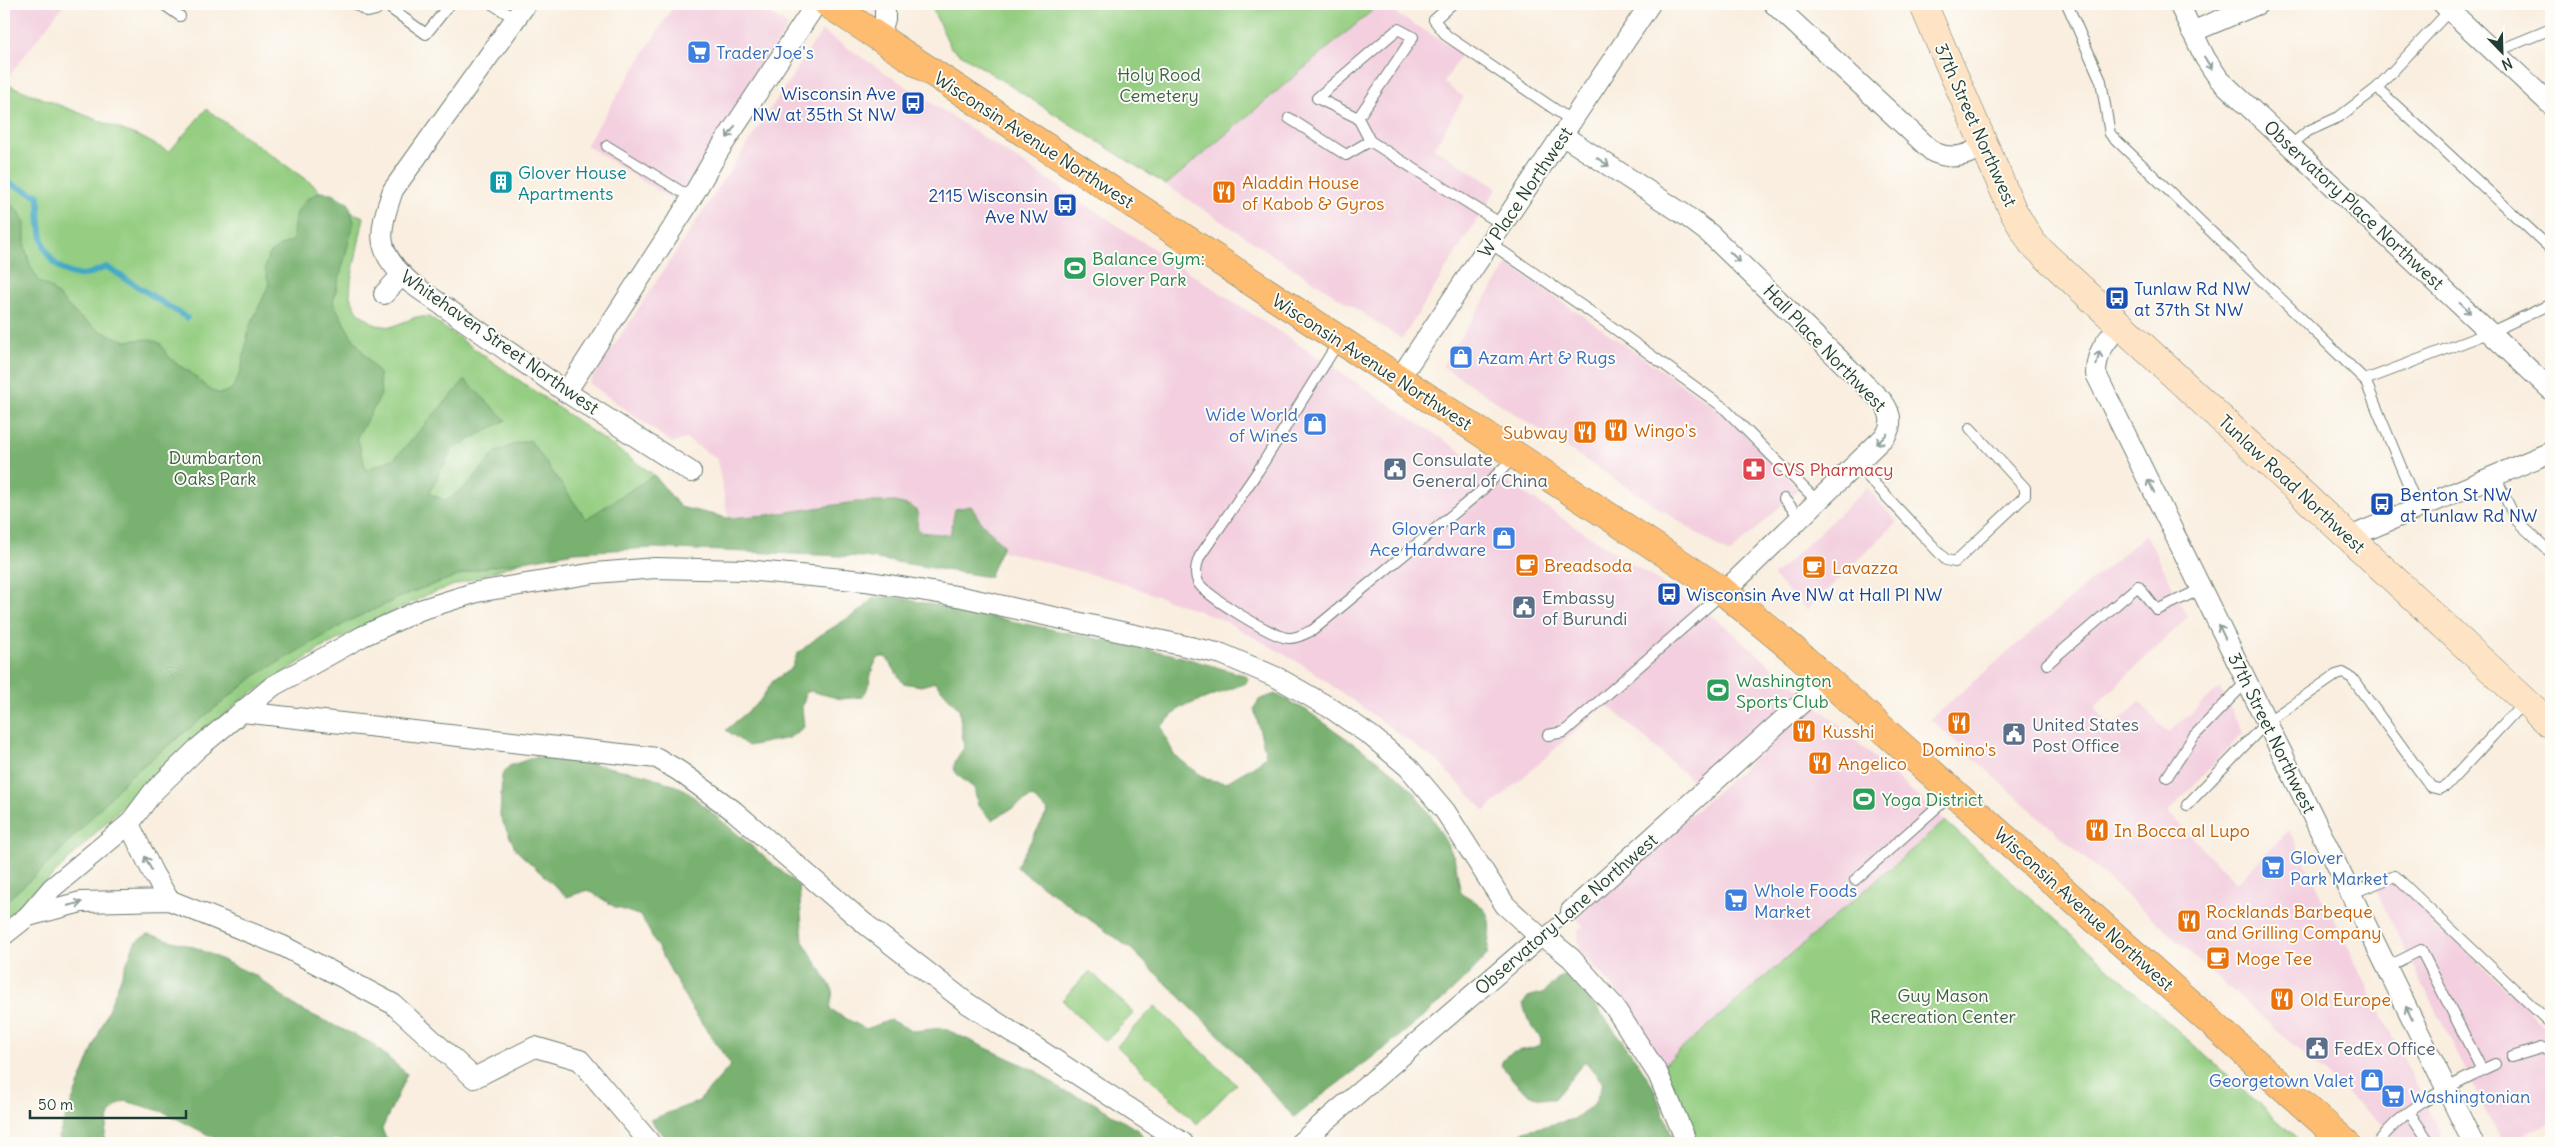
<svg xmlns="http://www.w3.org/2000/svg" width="2555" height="1147" viewBox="0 0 2555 1147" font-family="Delius,sans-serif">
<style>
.built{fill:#f3cfdf}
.green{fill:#95ce82;stroke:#5a865b}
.forest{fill:#78b170;stroke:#4c7752}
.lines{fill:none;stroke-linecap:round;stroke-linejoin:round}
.stream{stroke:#43a8c3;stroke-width:6}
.lane-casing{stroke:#6b7b70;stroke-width:12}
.street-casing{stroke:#6b7b70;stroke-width:22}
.secondary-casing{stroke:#6b7b70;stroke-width:29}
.primary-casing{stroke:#6b7b70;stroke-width:29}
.lane{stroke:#fff;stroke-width:10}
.street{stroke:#fff;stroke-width:20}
.secondary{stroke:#fee4c5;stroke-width:28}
.primary{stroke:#fdbc6f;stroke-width:28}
.oneway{stroke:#8f9e9a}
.labels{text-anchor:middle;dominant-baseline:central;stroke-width:4;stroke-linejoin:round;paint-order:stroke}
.shop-label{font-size:18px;fill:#366cbe;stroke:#fdfcf7;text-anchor:start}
.park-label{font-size:18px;fill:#3c6148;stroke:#fdfcf7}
.transit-label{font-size:18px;fill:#164399;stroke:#fdfcf7;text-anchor:start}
.street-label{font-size:18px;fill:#1f3d34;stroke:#fdfcf7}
.culture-label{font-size:18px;fill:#0d838f;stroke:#fdfcf7;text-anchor:start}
.food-label{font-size:18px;fill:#c56008;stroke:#fdfcf7;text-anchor:start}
.leisure-label{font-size:18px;fill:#27864d;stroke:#fdfcf7;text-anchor:start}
.service-label{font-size:18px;fill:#4e5e75;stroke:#fdfcf7;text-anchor:start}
.health-label{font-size:18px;fill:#be3a42;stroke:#fdfcf7;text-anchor:start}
</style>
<rect width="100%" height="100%" fill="#fdfcf7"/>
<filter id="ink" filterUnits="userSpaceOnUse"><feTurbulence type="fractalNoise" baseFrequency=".02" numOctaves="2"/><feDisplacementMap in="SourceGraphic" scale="10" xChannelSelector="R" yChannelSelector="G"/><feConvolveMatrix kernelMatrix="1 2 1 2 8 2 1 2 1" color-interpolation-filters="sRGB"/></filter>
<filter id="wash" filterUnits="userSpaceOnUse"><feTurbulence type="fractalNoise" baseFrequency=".0096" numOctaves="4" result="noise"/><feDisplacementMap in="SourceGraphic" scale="20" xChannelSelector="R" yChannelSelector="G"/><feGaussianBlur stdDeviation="1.12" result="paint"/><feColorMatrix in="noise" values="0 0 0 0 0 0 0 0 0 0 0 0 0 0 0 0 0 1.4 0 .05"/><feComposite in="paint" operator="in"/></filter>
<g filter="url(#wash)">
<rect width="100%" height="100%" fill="#f9eedf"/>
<g class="built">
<polygon points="4,4 64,4 5,81 4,81"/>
<polygon points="675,4 757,4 788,26 680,205 586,145"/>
<polygon points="1380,4 1462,53 1444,83 1464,97 1434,148 1497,188 1402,339 1166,185"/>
<polygon points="822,31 1684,598 1724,625 1803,693 1700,787 1606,704 1485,811 1438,762 1305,666 1221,619 1116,581 981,545 730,528 717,459 687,439 672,443 589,383"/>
<polygon points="1508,264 1722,412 1799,489 1729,554 1442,366"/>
<polygon points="1867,488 1897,522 1807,610 1773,576"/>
<polygon points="2146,534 2188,617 2094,707 2112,727 2140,702 2168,733 2220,688 2243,733 2168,812 2236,883 2289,830 2446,1143 2402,1143 1930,719"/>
<polygon points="1815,704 1945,821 1663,1065 1618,992 1579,950 1578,931 1583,926 1576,917"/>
<polygon points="2391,878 2551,1032 2551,1123 2502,1143 2374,887"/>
</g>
<g class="green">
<polygon points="930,4 1380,4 1166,185 951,48"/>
<polygon points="4,81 11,86 143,138 169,152 206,109 315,186 320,192 306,200 323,202 364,217 351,280 350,297 359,313 376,325 391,327 416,317 429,317 654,475 680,507 429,594 325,646 243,699 165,764 20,908 4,918"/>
<polygon points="1945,821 2298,1139 2293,1143 1697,1143 1663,1065"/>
<polygon points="1090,971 1134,1013 1105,1042 1062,1000"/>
<polygon points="1155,1006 1236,1084 1197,1124 1117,1046"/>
</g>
<g class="forest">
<path d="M320 192 332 193 349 204 354 222 333 302 350 334 379 374 381 395 357 437 366 470 395 458 465 380 506 420 452 449 429 493 446 501 469 484 495 453 512 445 530 440 586 519 654 475 680 507 728 518 768 515 855 502H895L911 506 916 510 918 515 917 527 920 532 950 535 955 509 971 506 981 522 1003 545 989 577 864 557 653 548 574 552 474 570 412 592 351 620 255 676 130 776 47 865 4 903V200L19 211 25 223V247L30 265 39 282 50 287 78 316 100 331 126 341 149 339 160 343 167 355 178 365 190 372 209 389 220 394 232 389 241 371 249 328 269 285 265 268 268 256 278 247 293 240C294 215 296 204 320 192Z"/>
<path d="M891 596 1175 655 1244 675 1248 678 1246 683 1180 708 1161 727 1174 755 1206 779 1226 783C1240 772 1256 768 1266 755L1254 708 1259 700 1275 694 1306 710 1392 771 1413 791 1435 822 1454 857 1461 893C1495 911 1491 919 1487 955 1431 1018 1359 1066 1294 1117L1224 1040 1131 949 1016 867 1048 811 1032 797 992 820 978 806 974 788C953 772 947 770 964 748L959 709 935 682 921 686 903 683 886 657H880C868 667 873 686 862 697L841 699 810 691 806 693 802 707 804 727 789 738 748 746 726 730 759 702 773 681 792 668 797 654 819 636 863 609 873 598Z"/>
<polygon points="535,757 578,761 647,775 684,789 799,886 803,941 833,990 830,1010 866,1029 890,1020 913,1031 943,1028 1036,1071 1063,1091 1089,1100 1139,1131 1148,1143 669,1143 650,1120 699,1101 731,1065 690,1006 641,916 615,907 588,890 567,897 516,850 500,816 502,775 509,766"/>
<path d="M148 934 197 948 256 976 298 1008 371 1043 407 1074 382 1129 388 1143H352L333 1139 331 1143H224L164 1112 125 1101C107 1108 106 1127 104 1143H60L58 1137 135 942Z"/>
<path d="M1566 975 1575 978 1637 1061 1653 1087 1675 1143H1511L1524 1131 1574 1119 1594 1104 1603 1083 1585 1061 1554 1099C1527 1100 1517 1085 1501 1065 1506 1048 1528 1052 1541 1044V1039L1528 1020 1523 1004 1528 997 1545 992 1557 979Z"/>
</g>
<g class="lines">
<path class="stream" d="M4 178 6 182 39 196C39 227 39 268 78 275 86 277 99 269 107 267L187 318"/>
</g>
</g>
<g filter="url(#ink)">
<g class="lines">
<g class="lane-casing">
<g id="lane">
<polyline points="163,4 180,16"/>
<polyline points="355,4 368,12 376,10 381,4"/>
<polyline points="395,4 391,9 426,34 450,4"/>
<polyline points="492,4 516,19"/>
<polyline points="1452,4 1434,20 1447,36 1572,121"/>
<polyline points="2067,4 2101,81 2110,134 2365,380 2418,508"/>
<polyline points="2495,52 2551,29"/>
<polyline points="2377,88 2551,249"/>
<polyline points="1289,118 1346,155 1370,141"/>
<polyline points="1358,118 1317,98 1398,29 1413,37 1358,118 1370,141 1503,225"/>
<polyline points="607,146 690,197"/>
<polyline points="2290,146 2308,131 2339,117 2377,88 2450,10"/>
<polyline points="1490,243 1601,319 1723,407 1817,501"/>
<path d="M1339 341 1258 471 1200 556C1196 565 1194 573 1198 582 1204 595 1273 637 1288 638 1297 639 1306 633 1313 630L1480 492 1514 457"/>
<polyline points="2365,380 2491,332 2551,304"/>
<polyline points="1856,464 1946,560 1955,562 2025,496 2025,488 1970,428"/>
<polyline points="2495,476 2516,520 2551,553"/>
<polyline points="1784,499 1800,517"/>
<polyline points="2047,664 2138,586 2157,610 2201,589"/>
<polyline points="1548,735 1564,732 1723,593"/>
<polyline points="2167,777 2194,736 2247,681"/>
<polyline points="2187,805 2267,722 2336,675 2343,673 2352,678 2426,780 2431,787 2439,789 2446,786 2524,702"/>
<polyline points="1855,880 1953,793"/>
<polyline points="2350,894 2395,876 2551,1024"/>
<polyline points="1540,937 1571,911"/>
<polyline points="2512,1057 2541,1048 2551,1049"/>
<polyline points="2482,1070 2495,1064"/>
<polyline points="2409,1112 2430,1143"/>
<path d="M2378 1143C2403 1108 2445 1089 2482 1070L2421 950 2387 967"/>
</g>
</g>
<g class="street-casing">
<g id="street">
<path d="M526 4 393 190C378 234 374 251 412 284L566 392 691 472"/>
<path d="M1774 4 1933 152C1953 161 1967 155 1986 146"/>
<polyline points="2179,4 2205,58 2219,79 2551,390"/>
<polyline points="2443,4 2551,105"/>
<polyline points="2192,32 2258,4"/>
<polyline points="879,38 885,19 885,4"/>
<path d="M1562 135 1685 215 1710 234 1883 402C1891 413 1893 423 1886 435L1724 592"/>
<polyline points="384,294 402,275"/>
<path d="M2120 325C2106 341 2096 352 2096 374L2473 1143"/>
<polyline points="1399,379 1650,4"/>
<polyline points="566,392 685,209 718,152 816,4"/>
<polyline points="2350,537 2551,452"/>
<polyline points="242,712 657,758 679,771 734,811 864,923 967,1003 1183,1143"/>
<polyline points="129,824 153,873 169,900"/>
<polyline points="1571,911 1827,680"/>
<polyline points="28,916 81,902 169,900 283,946 393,1004 474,1078 535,1047 580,1060 650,1143"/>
<polyline points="4,935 28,916 52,888 129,824 153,792 197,749 273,686 363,636 420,610 477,592 595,573 655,568 745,570 865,581 962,597 1222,654 1278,678 1332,709 1371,736 1408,767 1445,811 1505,905 1540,937 1554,944 1571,958 1613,1005 1658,1074 1687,1143"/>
<polyline points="1300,1143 1540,937"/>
</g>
</g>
<g class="secondary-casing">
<polyline id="secondary" points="1923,4 2013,211 2032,243 2551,725"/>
</g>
<g class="primary-casing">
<polyline id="primary" points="828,4 1724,592 1795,651 2346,1143"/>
</g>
<use href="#lane" class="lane"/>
<use href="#street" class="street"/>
<use href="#secondary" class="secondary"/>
<use href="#primary" class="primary"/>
</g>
<defs><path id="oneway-shaft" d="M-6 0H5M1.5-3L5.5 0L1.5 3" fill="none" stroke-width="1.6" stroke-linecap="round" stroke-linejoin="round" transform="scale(1.25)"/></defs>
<g class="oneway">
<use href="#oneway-shaft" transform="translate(2208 63) rotate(58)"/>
<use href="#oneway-shaft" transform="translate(731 132) rotate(124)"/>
<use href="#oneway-shaft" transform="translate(1603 162) rotate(33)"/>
<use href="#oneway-shaft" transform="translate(1735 257) rotate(45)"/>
<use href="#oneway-shaft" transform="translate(2465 308) rotate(43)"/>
<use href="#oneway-shaft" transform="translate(2098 358) rotate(-77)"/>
<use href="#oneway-shaft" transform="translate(1882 439) rotate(134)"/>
<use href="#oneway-shaft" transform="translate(2151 486) rotate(-116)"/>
<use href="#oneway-shaft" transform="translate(2222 632) rotate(-116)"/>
<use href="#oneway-shaft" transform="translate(148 863) rotate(-116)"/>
<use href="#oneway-shaft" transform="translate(75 904) rotate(-13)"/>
<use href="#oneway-shaft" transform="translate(2409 1013) rotate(-116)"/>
</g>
</g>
<defs>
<g id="supermarket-square" transform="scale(1.25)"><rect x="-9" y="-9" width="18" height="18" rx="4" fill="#3f7fe0" stroke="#fdfcf7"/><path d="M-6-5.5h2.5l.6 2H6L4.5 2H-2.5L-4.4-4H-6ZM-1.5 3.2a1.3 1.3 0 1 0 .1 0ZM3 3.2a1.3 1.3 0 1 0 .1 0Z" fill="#fff"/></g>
<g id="bus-square" transform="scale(1.25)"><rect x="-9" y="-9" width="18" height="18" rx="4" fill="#1a4fb4" stroke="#fdfcf7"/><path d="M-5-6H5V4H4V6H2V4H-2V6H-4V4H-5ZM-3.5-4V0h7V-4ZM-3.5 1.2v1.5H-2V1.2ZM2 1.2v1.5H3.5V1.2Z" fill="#fff"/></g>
<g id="building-square" transform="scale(1.25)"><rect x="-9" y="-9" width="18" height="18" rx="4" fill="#0f9aa8" stroke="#fdfcf7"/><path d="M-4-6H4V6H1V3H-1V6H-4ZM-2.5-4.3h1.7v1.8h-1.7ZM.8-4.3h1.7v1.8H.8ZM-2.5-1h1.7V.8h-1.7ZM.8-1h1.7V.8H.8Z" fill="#fff"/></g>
<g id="restaurant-square" transform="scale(1.25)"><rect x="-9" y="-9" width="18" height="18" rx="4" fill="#e8710a" stroke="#fdfcf7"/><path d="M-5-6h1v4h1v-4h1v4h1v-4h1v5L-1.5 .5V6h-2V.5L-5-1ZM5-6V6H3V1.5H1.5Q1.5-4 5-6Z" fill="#fff"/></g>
<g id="stadium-square" transform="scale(1.25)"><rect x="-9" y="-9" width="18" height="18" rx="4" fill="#2e9e5b" stroke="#fdfcf7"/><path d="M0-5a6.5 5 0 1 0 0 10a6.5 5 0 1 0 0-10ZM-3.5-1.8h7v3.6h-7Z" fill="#fff"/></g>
<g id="shop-square" transform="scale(1.25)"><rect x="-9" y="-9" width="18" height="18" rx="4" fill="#3f7fe0" stroke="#fdfcf7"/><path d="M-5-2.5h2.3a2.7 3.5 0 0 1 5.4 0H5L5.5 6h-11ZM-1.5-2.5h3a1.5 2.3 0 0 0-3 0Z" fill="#fff"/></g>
<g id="civic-square" transform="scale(1.25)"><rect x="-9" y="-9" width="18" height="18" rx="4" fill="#5c6f8a" stroke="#fdfcf7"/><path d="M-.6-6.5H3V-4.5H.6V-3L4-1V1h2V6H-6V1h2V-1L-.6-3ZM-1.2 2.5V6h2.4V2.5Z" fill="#fff"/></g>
<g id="pharmacy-square" transform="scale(1.25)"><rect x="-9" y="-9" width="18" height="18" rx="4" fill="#e0444e" stroke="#fdfcf7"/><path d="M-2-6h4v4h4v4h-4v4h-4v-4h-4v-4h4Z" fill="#fff"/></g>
<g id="cafe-square" transform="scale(1.25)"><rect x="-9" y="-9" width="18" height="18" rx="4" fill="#e8710a" stroke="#fdfcf7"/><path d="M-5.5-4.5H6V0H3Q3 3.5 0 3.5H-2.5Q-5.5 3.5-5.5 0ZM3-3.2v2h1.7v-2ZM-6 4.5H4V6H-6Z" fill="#fff"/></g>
</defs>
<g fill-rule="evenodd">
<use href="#supermarket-square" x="699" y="52"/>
<use href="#bus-square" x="913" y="103"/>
<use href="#building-square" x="501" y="182"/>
<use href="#restaurant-square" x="1224" y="192"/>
<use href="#bus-square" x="1065" y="205"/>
<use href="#stadium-square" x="1075" y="268"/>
<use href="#bus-square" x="2117" y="298"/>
<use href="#shop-square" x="1461" y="357"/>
<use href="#shop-square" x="1315" y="424"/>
<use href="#restaurant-square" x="1616" y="430"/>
<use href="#restaurant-square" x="1585" y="432"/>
<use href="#civic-square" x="1395" y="469"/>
<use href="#pharmacy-square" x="1754" y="469"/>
<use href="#bus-square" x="2382" y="504"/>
<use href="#shop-square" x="1504" y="538"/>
<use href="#cafe-square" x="1527" y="565"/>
<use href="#cafe-square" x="1814" y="567"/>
<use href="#bus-square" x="1669" y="594"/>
<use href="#civic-square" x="1524" y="607"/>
<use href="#stadium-square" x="1718" y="690"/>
<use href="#restaurant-square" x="1959" y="723"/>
<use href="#restaurant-square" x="1804" y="731"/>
<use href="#civic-square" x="2014" y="734"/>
<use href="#restaurant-square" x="1820" y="763"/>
<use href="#stadium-square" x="1864" y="799"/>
<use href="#restaurant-square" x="2097" y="830"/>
<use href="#supermarket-square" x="2273" y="867"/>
<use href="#supermarket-square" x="1736" y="900"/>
<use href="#restaurant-square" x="2189" y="921"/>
<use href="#cafe-square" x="2218" y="958"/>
<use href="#restaurant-square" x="2282" y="999"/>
<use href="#civic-square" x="2317" y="1048"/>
<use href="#shop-square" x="2372" y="1080"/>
<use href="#supermarket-square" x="2393" y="1096"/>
</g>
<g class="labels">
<g class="shop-label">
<text x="716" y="52">Trader Joe's</text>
<text x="1478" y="357">Azam Art &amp; Rugs</text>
<text x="1298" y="414" text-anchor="end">Wide World<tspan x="1298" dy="21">of Wines</tspan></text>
<text x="1486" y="528" text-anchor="end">Glover Park<tspan x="1486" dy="21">Ace Hardware</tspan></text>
<text x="2290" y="857">Glover<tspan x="2290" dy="21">Park Market</tspan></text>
<text x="1754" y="890">Whole Foods<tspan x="1754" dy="21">Market</tspan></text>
<text x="2354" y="1080" text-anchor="end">Georgetown Valet</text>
<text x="2410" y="1096">Washingtonian</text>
</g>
<g class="park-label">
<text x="1159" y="74">Holy Rood<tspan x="1159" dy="21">Cemetery</tspan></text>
<text x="215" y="457">Dumbarton<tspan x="215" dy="21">Oaks Park</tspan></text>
<text x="1943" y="995">Guy Mason<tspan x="1943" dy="21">Recreation Center</tspan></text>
</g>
<g class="transit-label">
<text x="896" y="93" text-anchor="end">Wisconsin Ave<tspan x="896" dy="21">NW at 35th St NW</tspan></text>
<text x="1048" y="195" text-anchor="end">2115 Wisconsin<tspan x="1048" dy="21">Ave NW</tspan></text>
<text x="2134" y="288">Tunlaw Rd NW<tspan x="2134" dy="21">at 37th St NW</tspan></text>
<text x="2400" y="494">Benton St NW<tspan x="2400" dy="21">at Tunlaw Rd NW</tspan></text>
<text x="1686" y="594">Wisconsin Ave NW at Hall Pl NW</text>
</g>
<g class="street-label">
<text transform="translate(1976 125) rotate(66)">37th Street Northwest</text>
<text transform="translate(1034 140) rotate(33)">Wisconsin Avenue Northwest</text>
<text transform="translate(1525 192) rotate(-56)">W Place Northwest</text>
<text transform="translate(2354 205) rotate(43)">Observatory Place Northwest</text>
<text transform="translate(500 342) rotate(35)">Whitehaven Street Northwest</text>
<text transform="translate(1825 348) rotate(46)">Hall Place Northwest</text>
<text transform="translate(1372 362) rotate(33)">Wisconsin Avenue Northwest</text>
<text transform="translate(2292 484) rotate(43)">Tunlaw Road Northwest</text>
<text transform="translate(2272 733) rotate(64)">37th Street Northwest</text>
<text transform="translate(2084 909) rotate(42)">Wisconsin Avenue Northwest</text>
<text transform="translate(1566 914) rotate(-41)">Observatory Lane Northwest</text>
</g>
<g class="culture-label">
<text x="518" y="172">Glover House<tspan x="518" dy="21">Apartments</tspan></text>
</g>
<g class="food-label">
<text x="1242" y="182">Aladdin House<tspan x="1242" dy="21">of Kabob &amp; Gyros</tspan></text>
<text x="1634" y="430">Wingo's</text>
<text x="1568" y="432" text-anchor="end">Subway</text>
<text x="1544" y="565">Breadsoda</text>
<text x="1832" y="567">Lavazza</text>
<text x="1822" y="731">Kusshi</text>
<text x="1959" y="749" text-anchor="middle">Domino's</text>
<text x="1838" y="763">Angelico</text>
<text x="2114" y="830">In Bocca al Lupo</text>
<text x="2206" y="911">Rocklands Barbeque<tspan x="2206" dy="21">and Grilling Company</tspan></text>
<text x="2236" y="958">Moge Tee</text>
<text x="2300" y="999">Old Europe</text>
</g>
<g class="leisure-label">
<text x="1092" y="258">Balance Gym:<tspan x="1092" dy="21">Glover Park</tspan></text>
<text x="1736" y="680">Washington<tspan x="1736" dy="21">Sports Club</tspan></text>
<text x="1882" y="799">Yoga District</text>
</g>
<g class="service-label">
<text x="1412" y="459">Consulate<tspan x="1412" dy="21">General of China</tspan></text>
<text x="1542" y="597">Embassy<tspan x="1542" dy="21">of Burundi</tspan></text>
<text x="2032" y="724">United States<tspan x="2032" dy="21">Post Office</tspan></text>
<text x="2334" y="1048">FedEx Office</text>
</g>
<g class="health-label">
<text x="1772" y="469">CVS Pharmacy</text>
</g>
</g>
<rect width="2555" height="1147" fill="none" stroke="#fdfcf7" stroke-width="20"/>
<g transform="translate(2502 52) rotate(157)" stroke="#fdfcf7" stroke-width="4" paint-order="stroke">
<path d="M0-4L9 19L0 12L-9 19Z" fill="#1f3d34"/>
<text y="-8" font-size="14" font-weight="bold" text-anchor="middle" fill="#1f3d34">N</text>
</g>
<path d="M30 1110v8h156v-8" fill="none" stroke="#1f3d34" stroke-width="2.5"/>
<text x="38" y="1110" font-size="15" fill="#1f3d34" stroke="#fdfcf7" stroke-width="4" paint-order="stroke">50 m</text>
</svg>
